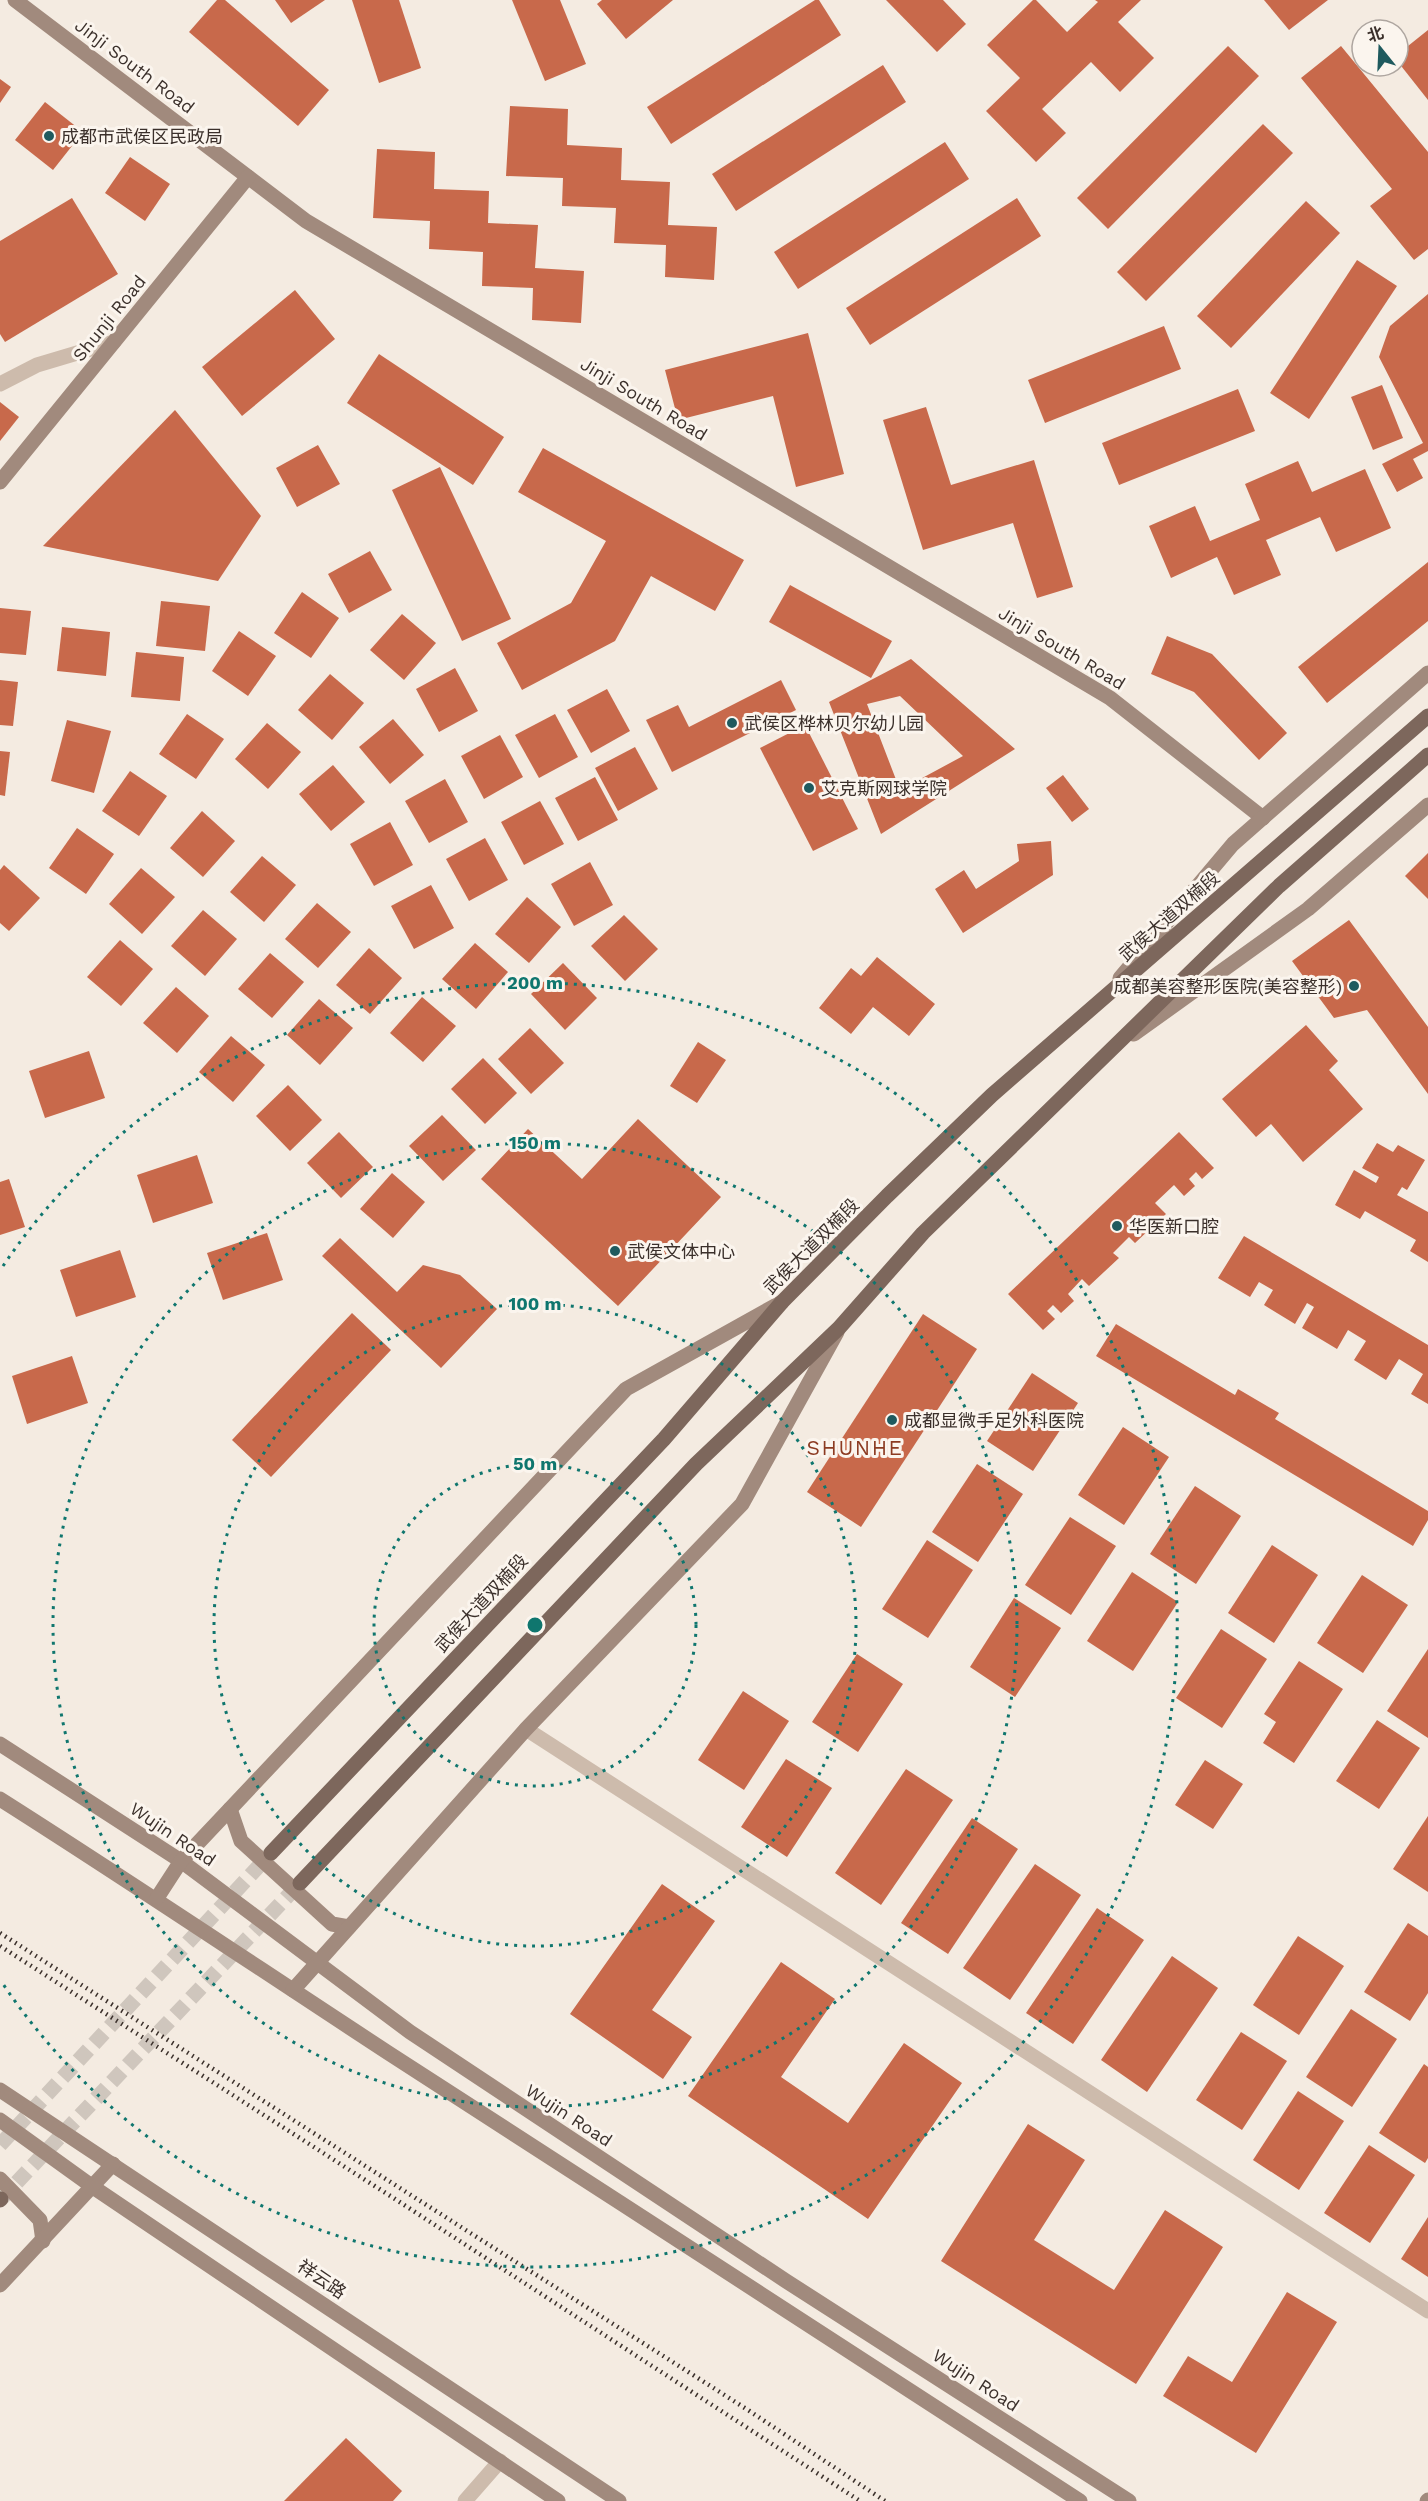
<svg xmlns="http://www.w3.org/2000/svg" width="1428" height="2501" viewBox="0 0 1428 2501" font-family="'Work Sans','Noto Sans SC',sans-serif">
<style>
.building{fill:#c8694b;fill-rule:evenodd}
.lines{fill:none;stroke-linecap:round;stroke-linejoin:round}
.primary-tunnel{stroke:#cfc6bd;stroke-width:15;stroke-dasharray:15 8;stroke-linecap:butt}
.street{stroke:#cdbbac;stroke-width:15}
.secondary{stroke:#a18a7d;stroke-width:15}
.primary{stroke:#7d675c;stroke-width:15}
.rail{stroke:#3b302b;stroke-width:4.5;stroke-dasharray:1.5 4.5;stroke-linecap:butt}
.ring{fill:none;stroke:#0f766e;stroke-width:3;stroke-dasharray:3 6}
.poi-dot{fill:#1f5a5e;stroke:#fbf5ee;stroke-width:2}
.labels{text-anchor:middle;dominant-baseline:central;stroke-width:6;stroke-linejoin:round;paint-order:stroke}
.street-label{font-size:18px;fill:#3b302b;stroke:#fbf5ee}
.poi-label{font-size:18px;fill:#3b302b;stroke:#fbf5ee;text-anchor:start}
.quarter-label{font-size:21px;letter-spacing:1.5px;fill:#8c3b22;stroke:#fbf5ee}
.centre{fill:#0f766e;stroke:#fbf5ee;stroke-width:3}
.ring-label{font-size:18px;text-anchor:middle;font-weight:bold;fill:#0f766e;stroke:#fbf5ee;stroke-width:6;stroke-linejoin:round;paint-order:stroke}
</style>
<rect width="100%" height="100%" fill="#f4ebe1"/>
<g class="building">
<polygon points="217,0 225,0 329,90 298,126 189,32"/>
<polygon points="275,0 325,0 291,23"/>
<polygon points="352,0 399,0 421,68 379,83"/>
<polygon points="512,0 560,0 586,64 545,81"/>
<polygon points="602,0 673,0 626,39 597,4"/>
<polygon points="815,0 819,0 841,35 671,144 647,107"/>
<polygon points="886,0 943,0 966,24 937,52"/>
<polygon points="1033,0 1036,0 1067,32 1098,2 1095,0 1141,0 1118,22 1154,58 1120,92 1091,62 1042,109 1066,133 1036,162 986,111 1020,78 987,45"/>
<polygon points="1264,0 1328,0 1289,30"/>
<polygon points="1428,30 1428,100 1398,62 1398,54"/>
<polygon points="1228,46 1259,76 1108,229 1077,198"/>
<polygon points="1341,46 1428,152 1428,249 1414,260 1370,206 1392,189 1301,78"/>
<polygon points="883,65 906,102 736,211 712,174"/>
<polygon points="0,79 11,87 0,103"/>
<polygon points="45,102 83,132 53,170 15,140"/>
<polygon points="510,106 568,109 567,145 622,148 621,180 670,182 668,225 717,227 714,280 665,277 666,245 614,243 616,208 562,206 563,178 506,176"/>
<polygon points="1263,124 1293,153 1146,301 1117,272"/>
<polygon points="945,142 969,179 798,289 774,252"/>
<polygon points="377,149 435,152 434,189 489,191 488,223 538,225 535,268 584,271 581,323 532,320 533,288 482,286 483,252 429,249 430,221 373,218"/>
<polygon points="130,157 170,184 145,221 105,193"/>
<polygon points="72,198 118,274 5,342 0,334 0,241"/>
<polygon points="1017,198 1041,236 870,345 846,308"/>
<polygon points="1306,201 1340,233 1231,348 1197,316"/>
<polygon points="1357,260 1397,286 1309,419 1270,393"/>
<polygon points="295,290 335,339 242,416 202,367"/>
<polygon points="1428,294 1428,451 1413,459 1423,478 1397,492 1382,464 1423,443 1379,357 1390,326"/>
<polygon points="1164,326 1181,369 1045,423 1028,380"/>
<polygon points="808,333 844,474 796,487 773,396 678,420 665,370"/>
<polygon points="379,354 504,437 473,485 347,403"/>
<polygon points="1382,385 1403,438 1373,450 1351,397"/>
<polygon points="1238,389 1255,431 1119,485 1102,443"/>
<polygon points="0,402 19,417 0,441"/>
<polygon points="926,407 951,485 1034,460 1073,587 1037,598 1013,523 923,550 883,420"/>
<polygon points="175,410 261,516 218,581 43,546"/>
<polygon points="318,445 340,484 297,507 276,468"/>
<polygon points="543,448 744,560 715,611 651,576 615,641 522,690 497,643 571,603 606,541 518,492"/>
<polygon points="1298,461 1312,492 1365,469 1391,528 1336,552 1320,517 1266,540 1281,575 1234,595 1217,557 1171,578 1149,526 1195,506 1210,541 1260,520 1245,484"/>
<polygon points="440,467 511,619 462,641 392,490"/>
<polygon points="370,551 392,590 349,613 328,574"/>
<polygon points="1428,562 1428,621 1327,703 1298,667"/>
<polygon points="790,585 892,641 871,678 769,622"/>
<polygon points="302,592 339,618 311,658 274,633"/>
<polygon points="161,601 210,606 205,651 156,646"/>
<polygon points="0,608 31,611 26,655 0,653"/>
<polygon points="402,614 436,643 404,680 370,650"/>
<polygon points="62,627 110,632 106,676 57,671"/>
<polygon points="239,631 276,656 248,696 212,671"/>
<polygon points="1167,636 1212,654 1287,733 1259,760 1194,692 1151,674"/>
<polygon points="136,652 184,657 180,701 131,697"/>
<path d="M911 659 1015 749 881 834 829 702ZM900 696 963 756 900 790 867 704Z"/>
<polygon points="455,668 478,711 439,732 416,689"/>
<polygon points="330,674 364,703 332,740 298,710"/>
<polygon points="0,680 18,682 13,726 0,725"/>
<polygon points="781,680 796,710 672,772 646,720 678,705 689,727"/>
<polygon points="607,689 630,731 591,753 567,710"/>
<polygon points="187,714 224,739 196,779 159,754"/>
<polygon points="555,714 578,757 539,778 515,735"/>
<polygon points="393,719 424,755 390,784 359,747"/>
<polygon points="67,720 111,731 94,793 51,781"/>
<polygon points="267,723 301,752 268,789 235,759"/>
<polygon points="805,725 858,829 813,851 760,748"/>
<polygon points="500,735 523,777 484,799 461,756"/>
<polygon points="635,747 658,789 618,811 595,768"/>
<polygon points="0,751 10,752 5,796 0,795"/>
<polygon points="333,765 365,802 331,831 299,794"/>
<polygon points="130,771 167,796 139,836 102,811"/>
<polygon points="1063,775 1089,809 1072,822 1046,788"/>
<polygon points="595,777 618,820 578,841 555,798"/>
<polygon points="445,779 468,822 429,843 405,801"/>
<polygon points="540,801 564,844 524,865 501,822"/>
<polygon points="202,811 235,841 203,877 170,848"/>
<polygon points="390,822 413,865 374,886 350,844"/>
<polygon points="77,828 114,854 86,894 49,868"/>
<polygon points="485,838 508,880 469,901 446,859"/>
<polygon points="1051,841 1053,875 963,933 935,889 964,870 976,889 1019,861 1017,844"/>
<polygon points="1428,853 1428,899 1405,876"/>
<polygon points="262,856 296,885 264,922 230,892"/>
<polygon points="590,862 613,905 574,926 551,884"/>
<polygon points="4,865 40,898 9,931 0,923 0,870"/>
<polygon points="141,868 175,897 142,934 109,904"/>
<polygon points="431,885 454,928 414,949 391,906"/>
<polygon points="527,897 561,927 529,963 495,934"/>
<polygon points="317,903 351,932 318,968 285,939"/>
<polygon points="203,910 237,939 205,976 171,946"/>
<polygon points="624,915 658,949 625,981 591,946"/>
<polygon points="1349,920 1428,1027 1428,1094 1367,1010 1334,1018 1292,961"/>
<polygon points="120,940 153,969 121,1006 87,977"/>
<polygon points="475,943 508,972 476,1009 442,979"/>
<polygon points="369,948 402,978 370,1014 336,985"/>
<polygon points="270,953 304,982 272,1018 238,989"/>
<polygon points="877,957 935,1004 909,1036 873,1007 851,1034 819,1008 851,968 861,976"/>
<polygon points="563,963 597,998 565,1030 531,994"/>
<polygon points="176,987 209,1016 177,1053 143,1023"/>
<polygon points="422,997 456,1026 423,1062 390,1033"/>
<polygon points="319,999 353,1028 320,1065 287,1035"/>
<polygon points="1306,1025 1338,1061 1329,1070 1363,1109 1303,1162 1271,1124 1256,1137 1222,1099"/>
<polygon points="530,1028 564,1063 531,1094 498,1059"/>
<polygon points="231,1036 265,1065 233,1102 199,1072"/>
<polygon points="698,1042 726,1060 697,1103 670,1086"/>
<polygon points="89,1051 105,1098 45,1118 29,1071"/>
<polygon points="483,1058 517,1093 485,1124 451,1089"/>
<polygon points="288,1085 322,1120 290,1151 256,1116"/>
<polygon points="442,1115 476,1150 443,1181 409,1146"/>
<polygon points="638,1119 721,1197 618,1306 481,1179 528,1129 582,1179"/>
<polygon points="339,1132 373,1167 341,1198 307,1163"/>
<polygon points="1179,1132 1214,1168 1202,1179 1196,1172 1189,1179 1195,1186 1184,1196 1174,1185 1155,1203 1166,1214 1135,1243 1129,1237 1113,1253 1119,1258 1089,1286 1082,1279 1068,1294 1074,1301 1061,1313 1053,1305 1047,1311 1055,1319 1043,1330 1008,1294"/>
<polygon points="1377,1143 1393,1152 1398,1145 1425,1160 1407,1190 1402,1187 1397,1195 1428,1212 1428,1262 1410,1251 1416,1240 1365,1211 1360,1219 1335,1205 1354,1170 1376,1183 1379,1177 1362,1168"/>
<polygon points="197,1155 213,1203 153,1223 137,1175"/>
<polygon points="392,1173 425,1202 393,1238 360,1209"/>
<polygon points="9,1179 25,1227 0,1235 0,1182"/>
<polygon points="267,1233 283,1280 223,1300 207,1253"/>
<polygon points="1244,1236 1428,1345 1428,1404 1411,1394 1423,1374 1399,1359 1386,1380 1354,1360 1366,1341 1348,1330 1337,1349 1302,1328 1314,1307 1307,1303 1295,1324 1264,1305 1273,1290 1259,1282 1250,1297 1218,1278"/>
<polygon points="340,1238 397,1292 423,1265 460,1275 497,1309 441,1368 322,1256"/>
<polygon points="120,1250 136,1297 76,1317 60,1270"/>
<polygon points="352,1313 391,1350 271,1477 232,1440"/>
<polygon points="923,1314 977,1349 861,1527 807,1492"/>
<polygon points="1116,1324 1235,1395 1238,1389 1279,1413 1275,1419 1428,1511 1428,1520 1413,1546 1096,1356"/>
<polygon points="72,1356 88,1403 27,1424 12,1376"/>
<polygon points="1032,1373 1078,1403 1033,1471 987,1441"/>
<polygon points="1123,1427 1169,1457 1124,1525 1078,1495"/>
<polygon points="977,1464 1023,1494 978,1562 932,1532"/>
<polygon points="1195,1486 1241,1516 1196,1584 1150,1554"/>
<polygon points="1070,1517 1116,1546 1071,1615 1025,1585"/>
<polygon points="927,1540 973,1570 928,1638 882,1609"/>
<polygon points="1272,1545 1318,1575 1274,1643 1228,1613"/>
<polygon points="1132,1572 1178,1602 1133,1671 1087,1641"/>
<polygon points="1362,1575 1408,1605 1363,1673 1317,1643"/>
<polygon points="1014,1598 1061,1628 1015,1697 970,1667"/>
<polygon points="1221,1629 1267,1659 1222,1728 1176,1698"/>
<polygon points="1428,1649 1428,1738 1387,1711"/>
<polygon points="857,1654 903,1684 858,1752 812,1722"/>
<polygon points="1299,1661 1343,1689 1294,1763 1263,1743 1276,1722 1264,1714"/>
<polygon points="743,1691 789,1721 744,1790 698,1760"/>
<polygon points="1377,1720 1420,1748 1379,1809 1336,1781"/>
<polygon points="786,1759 832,1788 787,1857 741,1827"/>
<polygon points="1205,1760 1243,1784 1213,1829 1175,1805"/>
<polygon points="906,1769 953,1800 881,1905 835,1873"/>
<polygon points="1428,1816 1428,1892 1393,1869"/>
<polygon points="972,1818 1018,1849 948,1954 901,1923"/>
<polygon points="1035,1864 1081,1895 1010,2000 963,1968"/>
<polygon points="662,1884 715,1921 652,2010 692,2037 663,2079 570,2014"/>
<polygon points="1097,1908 1144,1940 1073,2044 1026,2013"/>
<polygon points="1408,1923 1428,1936 1428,1993 1410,2021 1364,1992"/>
<polygon points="1298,1936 1344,1966 1299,2035 1253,2005"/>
<polygon points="1172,1956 1218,1988 1147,2092 1101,2060"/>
<polygon points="781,1962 835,1999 781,2077 848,2123 904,2043 962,2083 868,2219 688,2096"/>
<polygon points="1351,2009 1397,2039 1352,2107 1306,2077"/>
<polygon points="1241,2032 1287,2061 1242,2130 1196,2100"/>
<polygon points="1424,2064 1428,2067 1428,2158 1425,2163 1379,2133"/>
<polygon points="1298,2091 1344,2121 1299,2190 1253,2160"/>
<polygon points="1028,2124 1085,2160 1034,2240 1114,2290 1165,2210 1223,2247 1136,2384 941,2261"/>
<polygon points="1369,2145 1415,2175 1370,2243 1324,2213"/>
<polygon points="1428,2217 1428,2277 1401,2259"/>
<polygon points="1287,2292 1337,2322 1256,2453 1163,2396 1188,2356 1232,2382"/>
<polygon points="346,2438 402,2491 393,2501 284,2501"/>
</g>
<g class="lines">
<g class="primary-tunnel">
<polyline points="0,2145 271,1853"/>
<polyline points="1,2199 300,1883"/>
</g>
<g class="street">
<polyline points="0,384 37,365 114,342"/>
<polyline points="526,1729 1428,2311"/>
<polyline points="465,2501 500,2461"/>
</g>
<g class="secondary">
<polyline points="15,0 306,221 1110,698 1263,818"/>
<polyline points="0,482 248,177"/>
<polyline points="1120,978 1233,844 1428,673"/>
<polyline points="1134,1034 1308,909 1428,805"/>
<polyline points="0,1744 181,1861 410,2032 786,2281 1129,2501"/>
<path d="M0 1799C131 1882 260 1969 390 2054 620 2203 851 2351 1080 2501"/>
<polyline points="230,1809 241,1841 332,1924 349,1927"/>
<polyline points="157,1898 181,1861 626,1389 782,1302"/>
<polyline points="293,1990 526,1729 742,1504 837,1332"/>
<polyline points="0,2090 619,2501"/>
<polyline points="0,2120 93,2187 558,2501"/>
<polyline points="0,2179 40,2220 43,2241"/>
<polyline points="0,2285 113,2164"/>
<polyline points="1427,2501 1428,2500"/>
</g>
<g class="primary">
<polyline points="271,1853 664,1439 782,1302 887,1196 992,1095 1428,716"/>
<polyline points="300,1883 696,1464 839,1328 923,1233 1279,886 1428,755"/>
<polyline points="0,2200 1,2199"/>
</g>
<g class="rail">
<polyline points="0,1933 748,2410 885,2501"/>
<polyline points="0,1946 395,2199 860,2501"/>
</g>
</g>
<g class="ring">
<circle cx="535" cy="1625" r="161"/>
<circle cx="535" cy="1625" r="321"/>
<circle cx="535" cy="1625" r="482"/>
<path d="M3 1266A642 642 0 1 1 3 1984"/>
</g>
<g class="poi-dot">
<circle cx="49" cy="136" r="6"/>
<circle cx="732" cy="723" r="6"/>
<circle cx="809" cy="788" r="6"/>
<circle cx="1354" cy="986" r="6"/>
<circle cx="1117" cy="1226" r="6"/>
<circle cx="615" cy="1251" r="6"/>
<circle cx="892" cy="1420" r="6"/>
</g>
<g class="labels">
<g class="street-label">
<text transform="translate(135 66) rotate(37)">Jinji South Road</text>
<text transform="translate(109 318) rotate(-51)">Shunji Road</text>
<text transform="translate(644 399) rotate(31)">Jinji South Road</text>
<text transform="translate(1062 648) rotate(31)">Jinji South Road</text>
<text transform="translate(1169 916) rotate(-41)">武侯大道双楠段</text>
<text transform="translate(811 1246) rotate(-45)">武侯大道双楠段</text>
<text transform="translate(481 1603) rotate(-47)">武侯大道双楠段</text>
<text transform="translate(173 1834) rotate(34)">Wujin Road</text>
<text transform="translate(569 2115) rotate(33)">Wujin Road</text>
<text transform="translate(322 2279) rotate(34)">祥云路</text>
<text transform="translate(976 2380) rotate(33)">Wujin Road</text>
</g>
<g class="poi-label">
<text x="61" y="136">成都市武侯区民政局</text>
<text x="744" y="723">武侯区桦林贝尔幼儿园</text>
<text x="821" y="788">艾克斯网球学院</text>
<text x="1342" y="986" text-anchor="end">成都美容整形医院(美容整形)</text>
<text x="1129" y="1226">华医新口腔</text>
<text x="627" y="1251">武侯文体中心</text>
<text x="904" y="1420">成都显微手足外科医院</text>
</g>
<g class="quarter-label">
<text x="855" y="1447">SHUNHE</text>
</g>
</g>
<circle cx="535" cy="1625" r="9" class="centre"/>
<g class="ring-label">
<text x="535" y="989">200 m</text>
<text x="535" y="1149">150 m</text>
<text x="535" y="1310">100 m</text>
<text x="535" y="1470">50 m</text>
</g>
<g transform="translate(1380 48) rotate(342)"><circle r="28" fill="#fbf5ee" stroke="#aea6a0" stroke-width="1.5"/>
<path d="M0-4.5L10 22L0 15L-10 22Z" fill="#1f5a5e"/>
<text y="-9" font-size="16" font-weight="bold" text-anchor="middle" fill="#3b302b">北</text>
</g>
</svg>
